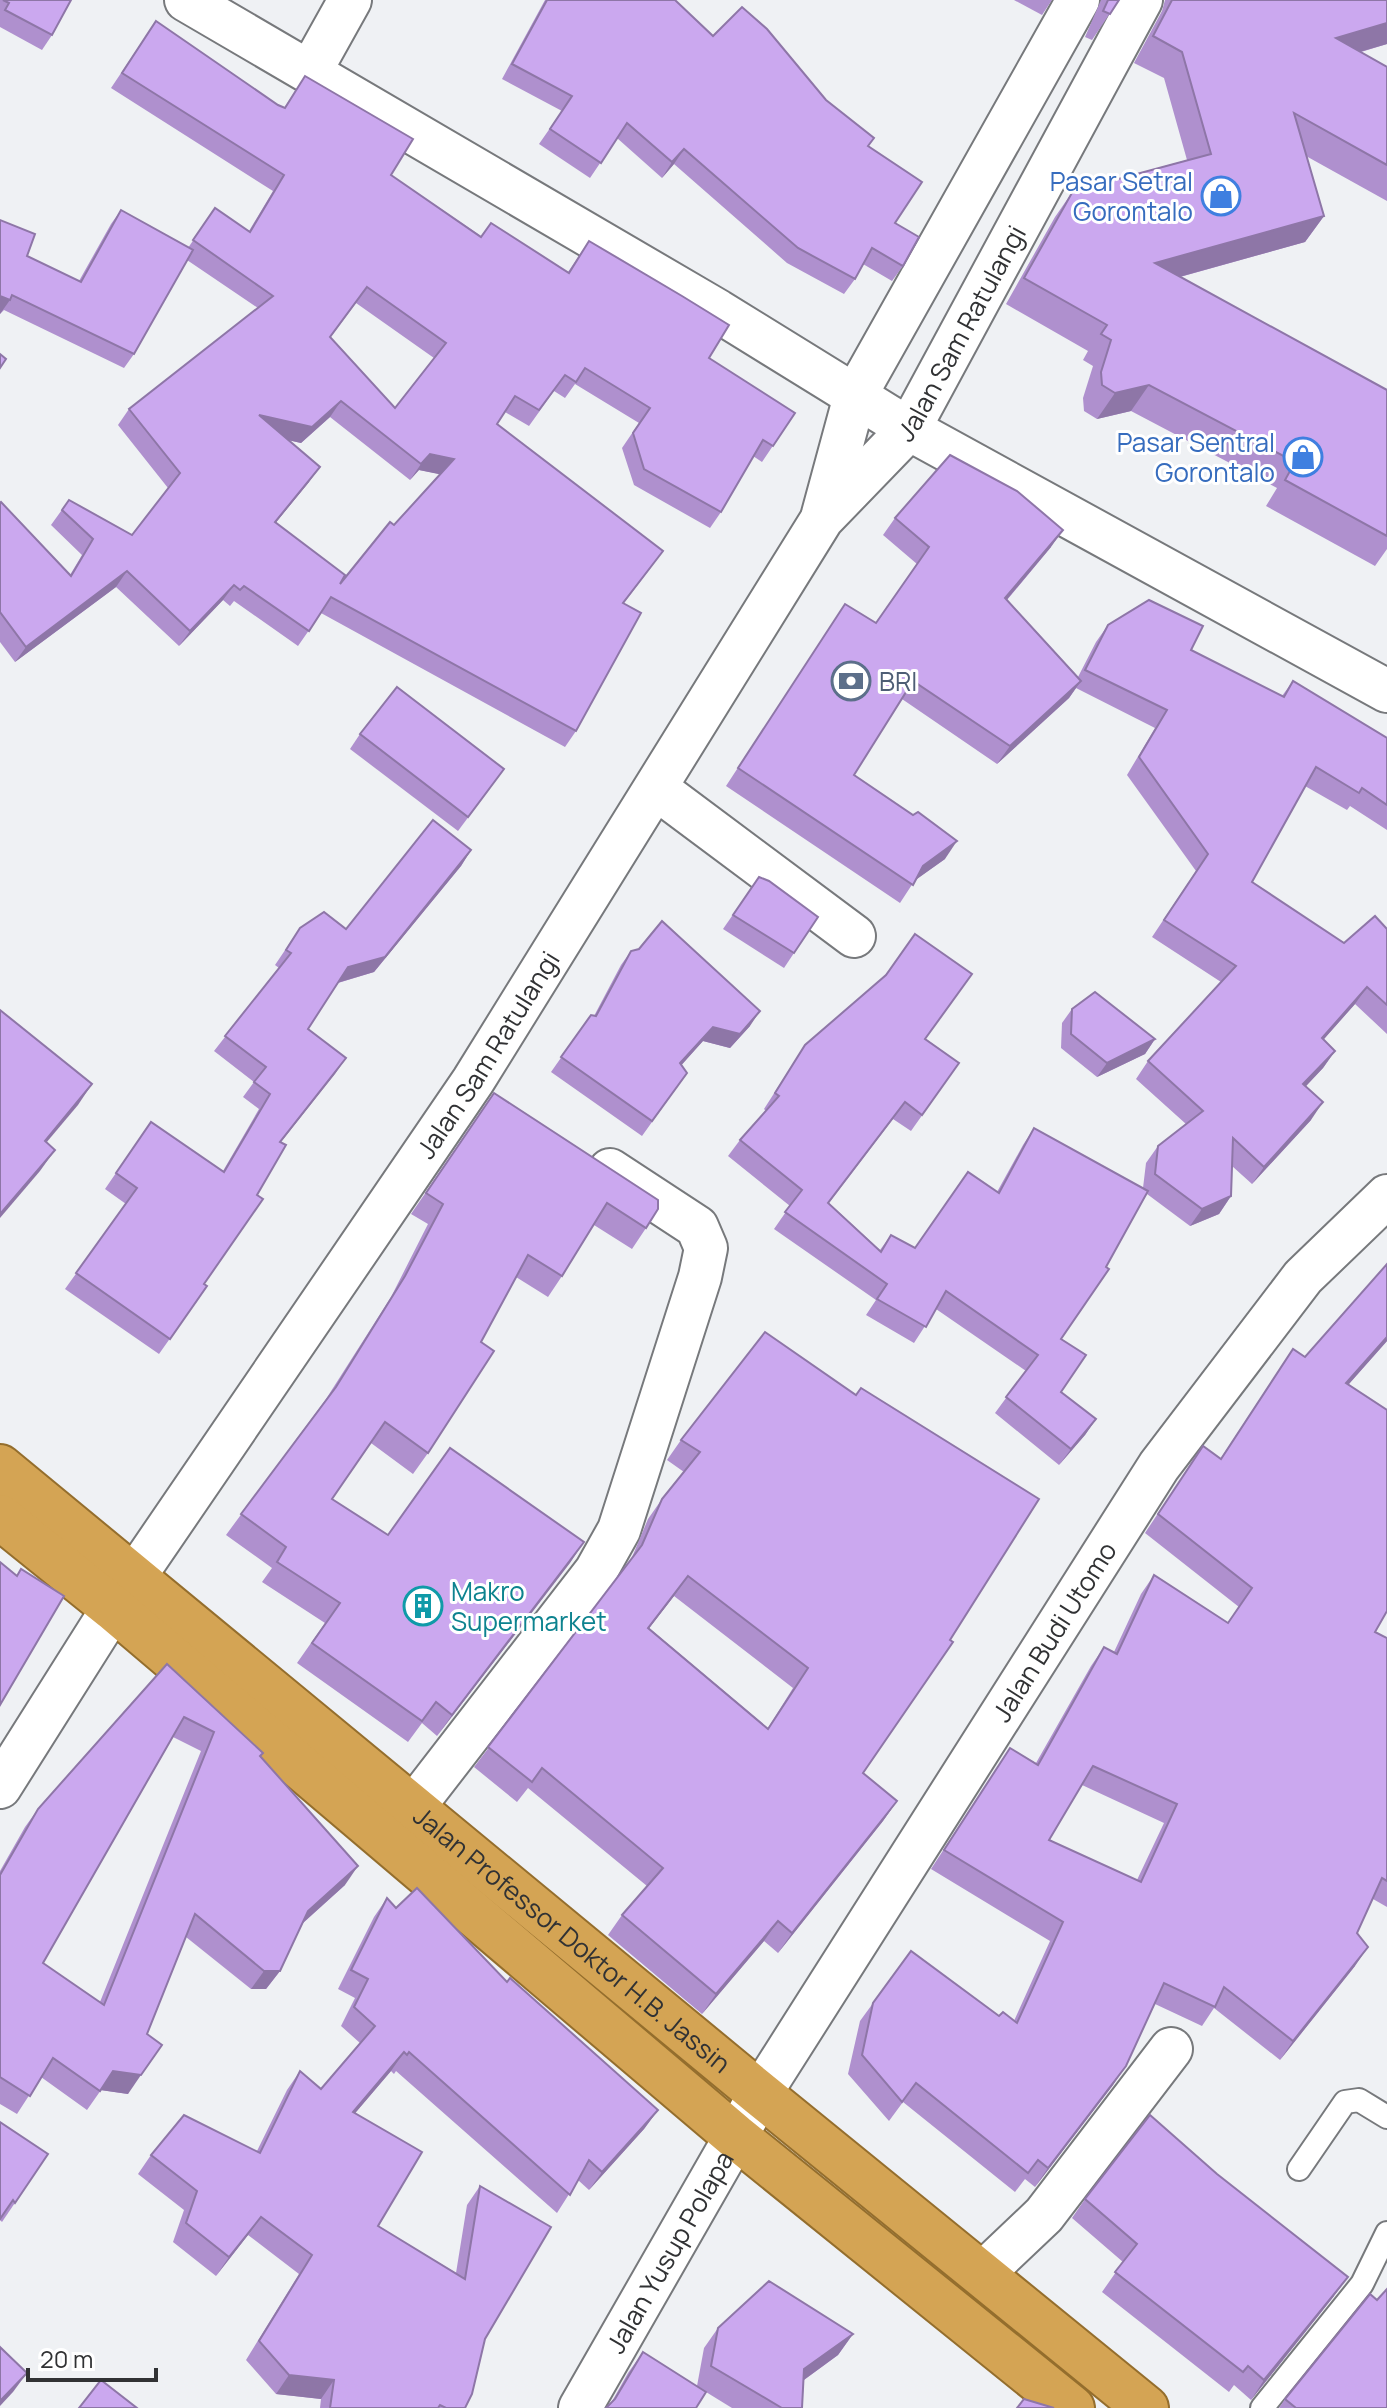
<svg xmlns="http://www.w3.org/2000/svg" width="1387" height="2408" viewBox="0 0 1387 2408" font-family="Manrope,sans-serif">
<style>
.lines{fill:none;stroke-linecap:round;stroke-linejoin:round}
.service-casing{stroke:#77797c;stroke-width:26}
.minor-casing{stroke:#77797c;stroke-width:46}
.trunk-casing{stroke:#946e2d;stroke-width:48}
.service{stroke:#fff;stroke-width:22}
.minor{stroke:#fff;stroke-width:42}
.trunk{stroke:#d4a454;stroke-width:44}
.wall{fill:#af90ce;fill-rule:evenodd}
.shaded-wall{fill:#8e76a7}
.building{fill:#cba8ef;stroke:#8e76a7;stroke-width:2;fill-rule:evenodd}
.labels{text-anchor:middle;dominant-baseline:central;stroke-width:6;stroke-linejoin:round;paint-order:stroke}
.shop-label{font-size:26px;fill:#366cbe;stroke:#fff;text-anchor:end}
.street-label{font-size:26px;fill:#313234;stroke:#fff}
.service-label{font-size:26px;fill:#4e5e75;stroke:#fff;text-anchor:start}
.culture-label{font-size:26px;fill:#0d838f;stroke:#fff;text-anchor:start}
</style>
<rect width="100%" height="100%" fill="#eff1f4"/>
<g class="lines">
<g class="service-casing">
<g id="service">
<polyline points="1299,2169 1345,2102 1359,2100 1387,2117"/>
<polyline points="1262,2408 1362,2284 1387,2233"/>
</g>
</g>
<g class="minor-casing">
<g id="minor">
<polyline points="186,0 718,311 909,429 1387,691"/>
<polyline points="311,70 350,0"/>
<polyline points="823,514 855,396 1078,0"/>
<polyline points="657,789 854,936"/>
<path id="s1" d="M0 1787 113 1608 473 1081 822 519 909 429 1141 0"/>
<polyline points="391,1836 596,1571 619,1530 700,1277 706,1248 697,1227 610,1170"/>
<polyline points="983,2273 1044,2215 1171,2049"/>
<path id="s2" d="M580 2408 760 2094 1159 1466 1303 1277 1387 1196"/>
</g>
</g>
<g class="trunk-casing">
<g id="trunk">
<path id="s3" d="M0 1467 760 2094 1146 2408"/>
<polyline points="0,1517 113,1608 735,2136 1072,2408"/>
</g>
</g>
<use href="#service" class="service"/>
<use href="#minor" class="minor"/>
<use href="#trunk" class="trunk"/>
</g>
<g class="wall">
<polygon points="0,0 71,0 52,35 42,50 0,27"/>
<polygon points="545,0 675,0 713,36 826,100 868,147 895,223 903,266 892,281 863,264 855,279 844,294 787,263 674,164 662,178 617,138 590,178 539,144 562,111 502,79"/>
<polygon points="1014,0 1052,0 1042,15"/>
<polygon points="1101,0 1119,0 1092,40 1085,37"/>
<polygon points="1165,0 1387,0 1387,44 1361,52 1387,67 1387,201 1306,156 1324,216 1305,242 1180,277 1387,390 1387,549 1375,566 1266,506 1277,488 1131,411 1097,419 1084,411 1083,398 1093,366 1083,360 1088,351 1006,304 1055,217 1073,191 1187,160 1164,78 1134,63 1162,11"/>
<path d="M156 21 278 105 284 108 305 76 391 175 481 236 568 272 589 241 709 358 795 413 762 462 753 456 721 512 710 528 634 485 622 448 639 423 575 384 565 398 554 391 529 426 505 412 497 424 652 566 624 603 576 731 565 747 321 613 298 646 234 601 230 606 223 600 179 646 116 587 15 662 0 642V503L70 575 82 555 51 525 69 500 132 535 168 488 118 425 129 409 258 308 187 260 134 354 124 368 4 310 0 314V220L27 256 79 281 111 224 121 210 188 248 215 208 249 231 273 191 111 88ZM356 303 434 358 395 408 330 338ZM330 417 410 480 419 470 440 474 340 584 276 522 309 482 288 440 301 443Z"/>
<polygon points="895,518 1051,547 1007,600 1078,677 1096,642 1108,625 1191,650 1282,696 1293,681 1387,738 1387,830 1350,806 1347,810 1305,786 1252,882 1344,943 1387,929 1387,1034 1355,1004 1323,1040 1335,1051 1323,1068 1306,1086 1311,1120 1252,1184 1232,1166 1231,1196 1219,1214 1190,1226 1147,1194 1061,1339 1061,1392 1096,1419 1085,1435 1059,1465 995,1413 1026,1371 936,1309 914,1343 866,1315 876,1300 774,1229 790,1206 728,1156 740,1140 766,1111 764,1109 805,1045 926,1039 959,1063 911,1131 893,1119 829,1203 880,1250 891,1235 915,1248 997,1192 1023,1145 1034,1128 1143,1188 1146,1163 1158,1146 1186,1124 1136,1079 1148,1061 1221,982 1152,937 1196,871 1127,775 1155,728 1076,688 1069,698 997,764 902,699 854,775 945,859 915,880 900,903 726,786 845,604 876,623 917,564 883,535"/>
<polygon points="360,734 504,769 458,831 350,749"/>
<polygon points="471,850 461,866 374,972 338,983 308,1029 346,1058 280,1142 204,1284 207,1286 159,1354 65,1289 126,1204 105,1189 151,1122 223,1171 259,1109 243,1097 254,1082 214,1051 279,968 275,965 300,928 346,929"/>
<polygon points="759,877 818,917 784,968 723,929"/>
<polygon points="631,951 750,1026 730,1048 703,1041 681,1065 687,1073 642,1136 551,1072 591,1015 594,1016 621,965"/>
<polygon points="1072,1009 1155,1039 1145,1054 1097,1077 1061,1048 1062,1023"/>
<polygon points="494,1093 646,1228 632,1249 594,1225 562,1276 548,1297 516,1277 481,1342 428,1453 413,1474 371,1443 332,1499 388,1535 584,1542 437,1736 422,1723 408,1742 297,1663 325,1623 262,1582 272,1568 226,1535 326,1399 391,1297 428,1224 411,1214"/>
<path d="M1387 1264V1341L1348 1385 1375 1632 1387 1638V1907L1373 1899 1357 1933 1355 1966 1280 2060 1214 2008 1202 2026 1155 2004 1113 2085 1035 2187 1025 2179 1015 2192 903 2102 889 2121 848 2074 860 2021 911 1951 999 2016 1014 2021 1050 1941 931 1869 1010 1748 1036 1763 1091 1666 1104 1647 1114 1652 1141 1594 1154 1575 1228 1623 1239 1607 1145 1533 1190 1465 1221 1458 1293 1349 1305 1357ZM1082 1785 1164 1823 1137 1880 1049 1840Z"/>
<path d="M765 1332 863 1773 897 1801 883 1821 778 1953 764 1941 702 2014 608 1935 622 1915 647 1886 528 1788 517 1802 474 1767 630 1562 648 1519 662 1499 684 1472 667 1460 681 1440ZM674 1596 793 1688 768 1728 649 1628Z"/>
<path d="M167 1664 260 1757 345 1885 302 1924 280 1971 266 1989H251L186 1937 147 2034 128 2094 101 2090 87 2110 41 2077 17 2114 0 2104V1871L25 1827 38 1809ZM173 1737 201 1751 100 2002 43 1963Z"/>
<polygon points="387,1898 396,1908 507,1982 658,2110 644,2129 589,2190 578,2180 557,2213 396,2071 394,2074 391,2071 355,2113 378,2226 456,2273 467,2205 480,2186 485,2339 465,2408 320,2408 321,2399 276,2394 246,2360 299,2274 248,2235 216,2276 173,2242 184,2210 138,2174 151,2155 257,2151 287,2090 300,2071 321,2089 360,2043 341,2026 355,1998 338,1989 374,1917"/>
<polygon points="0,2122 48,2154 2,2222 0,2220"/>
<polygon points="1085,2199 1334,2296 1251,2400 1234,2385 1229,2392 1102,2292 1123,2262 1072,2218"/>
<polygon points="1377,2300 1387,2408 1279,2408 1285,2399"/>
<polygon points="718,2328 853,2334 838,2355 804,2380 802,2408 732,2408 706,2392 610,2405 628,2373 643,2352 697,2386 704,2348"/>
</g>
<g class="shaded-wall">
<polygon points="1387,23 1387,44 1318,64 1336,38"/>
<polygon points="684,149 674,164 662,178 672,162"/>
<polygon points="1324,216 1305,242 1136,289 1155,263"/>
<polygon points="0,296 10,300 0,314"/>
<polygon points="1149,385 1131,411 1097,419 1115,393"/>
<polygon points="341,401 330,417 301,443 248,431 259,415"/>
<polygon points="430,454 454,459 443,475 419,470 410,480 421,464"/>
<polygon points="320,467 309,482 264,537 275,522"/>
<polygon points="1063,530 1051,547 993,616 1005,598"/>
<polygon points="127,571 116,587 15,662 26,647"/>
<polygon points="234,585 223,600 179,646 190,631"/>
<polygon points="1081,681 1069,698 997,764 1010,746"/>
<polygon points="957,841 945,859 910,884 923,866"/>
<polygon points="471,850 461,866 374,972 337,983 348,967"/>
<polygon points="1367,987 1355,1004 1309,1056 1322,1038"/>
<polygon points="760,1011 750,1026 730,1048 703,1041 670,1078 680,1063 713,1027"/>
<polygon points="1155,1039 1145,1054 1097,1077 1107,1063"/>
<polygon points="1335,1051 1323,1068 1291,1102 1303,1084"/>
<polygon points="346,1058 335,1074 269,1157 280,1142"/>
<polygon points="92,1084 78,1105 30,1162 45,1141"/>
<polygon points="1323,1102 1311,1120 1252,1184 1264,1167"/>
<polygon points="55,1150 40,1171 0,1218 0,1214"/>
<polygon points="1231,1196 1219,1214 1190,1226 1202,1209"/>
<polygon points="1387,1337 1387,1341 1333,1402 1346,1383"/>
<polygon points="1096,1419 1085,1435 1059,1465 1071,1449"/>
<polygon points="584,1542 570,1563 437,1736 452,1715"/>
<polygon points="688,1576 674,1596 634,1648 648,1628"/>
<polygon points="897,1801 883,1821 778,1953 792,1933"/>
<polygon points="358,1866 345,1885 295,1930 308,1911"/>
<polygon points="778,1921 764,1941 702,2014 716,1994"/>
<polygon points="1368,1947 1355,1966 1280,2060 1293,2041"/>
<polygon points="264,1971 280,1971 266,1989 251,1989"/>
<polygon points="404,2052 391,2071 340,2131 353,2112"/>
<polygon points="1126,2066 1113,2085 1035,2187 1048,2168"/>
<polygon points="113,2071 141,2075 128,2094 100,2090"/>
<polygon points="658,2110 644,2129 589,2190 602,2172"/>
<polygon points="261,2217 248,2235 216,2276 229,2257"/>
<polygon points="1348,2277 1334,2296 1251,2400 1264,2380"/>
<polygon points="853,2334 838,2355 790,2390 804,2369"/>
<polygon points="27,2373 13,2392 0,2406 0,2401"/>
<polygon points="289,2375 334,2380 321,2399 276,2394"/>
</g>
<g class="building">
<polygon points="3,0 71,0 52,35 5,10 9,3"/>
<polygon points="547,0 675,0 713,36 742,7 767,29 826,100 874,138 868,146 922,182 895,223 919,237 903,266 872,248 855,279 798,248 684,149 672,162 627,123 601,163 550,129 572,96 512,64"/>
<polygon points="1108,0 1119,0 1110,14 1103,11"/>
<polygon points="1172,0 1387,0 1387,23 1336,38 1387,67 1387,165 1294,113 1324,216 1155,263 1387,390 1387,536 1285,480 1295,462 1149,385 1115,393 1102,385 1101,372 1111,340 1101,334 1107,325 1024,278 1073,191 1211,154 1182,52 1153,36"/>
<path d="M156 21 278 105 285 108 305 76 413 139 391 175 481 237 491 223 569 273 589 241 682 296 729 325 709 358 795 413 773 446 763 440 721 512 644 469 633 433 650 408 585 368 576 382 565 375 539 410 515 396 497 424 663 551 623 603 641 613 576 731 331 597 309 631 244 586 240 590 234 585 190 631 127 571 26 647 0 612V503L1 502 71 576 93 539 62 510 69 500 132 535 180 473 129 409 273 296 193 240 215 208 250 232 284 175 122 73ZM367 287 446 343 395 408 330 337ZM341 401 421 464 430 454 454 459 394 525 390 522 340 584 345 575 275 522 320 467 259 415 312 427Z"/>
<polygon points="121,210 193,250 134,354 12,295 10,300 0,296 0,220 35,234 27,256 81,282"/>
<polygon points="0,354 6,359 0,368"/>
<polygon points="950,455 1017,491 1063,530 1005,598 1081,681 1010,746 913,681 854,775 913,815 918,812 957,841 923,866 913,885 738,768 845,604 876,623 929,547 895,518"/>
<polygon points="1149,600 1203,626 1191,650 1284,697 1293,681 1387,738 1387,805 1362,788 1359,793 1316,767 1252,882 1344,943 1375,916 1387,929 1387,1005 1367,987 1322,1038 1335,1051 1303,1084 1323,1102 1264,1167 1233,1138 1231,1196 1202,1209 1155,1174 1158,1146 1203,1111 1148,1061 1236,966 1164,920 1208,854 1139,757 1167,710 1085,670 1108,625"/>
<polygon points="397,687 504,769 468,817 360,734"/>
<polygon points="433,820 471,850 385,957 348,967 308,1029 346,1058 280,1142 286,1145 257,1195 263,1199 204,1284 207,1286 170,1339 76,1273 137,1188 116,1173 151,1122 224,1172 270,1094 254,1082 266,1067 225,1036 291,953 286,950 300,928 324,912 346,929"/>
<polygon points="759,877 769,881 818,917 794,953 733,915"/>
<polygon points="662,921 760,1011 740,1034 713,1027 680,1063 687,1073 652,1121 561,1057 591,1015 596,1016 631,951 639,949"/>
<polygon points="915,934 972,974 925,1039 959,1063 922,1115 905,1102 828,1203 881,1252 891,1235 915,1248 968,1172 999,1193 1034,1128 1148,1191 1106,1267 1109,1269 1061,1339 1086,1355 1061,1392 1096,1419 1071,1449 1006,1397 1038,1355 946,1291 926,1327 877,1299 887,1284 785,1212 802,1190 740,1140 779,1096 775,1093 805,1045 886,975"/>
<polygon points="1095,992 1155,1039 1107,1063 1071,1034 1072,1009"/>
<polygon points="0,1010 92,1084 45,1141 55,1150 0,1214"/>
<polygon points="494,1093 658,1200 658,1209 646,1228 607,1203 562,1276 528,1255 481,1342 494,1351 428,1453 385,1422 332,1499 388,1535 450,1448 584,1542 452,1715 436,1702 422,1721 312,1643 340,1603 277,1562 286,1547 241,1514 336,1387 405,1276 443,1204 426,1193"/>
<path d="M1387 1264V1337L1346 1383 1387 1410V1611L1375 1632 1387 1638V1881L1382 1878 1357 1933 1368 1947 1293 2041 1224 1987 1215 2007 1164 1983 1126 2066 1048 2168 1038 2160 1028 2173 916 2083 902 2102 862 2055 873 2003 911 1951 999 2016 1003 2012 1017 2023 1063 1922 944 1850 1010 1748 1038 1765 1104 1647 1117 1654 1154 1575 1228 1623 1252 1588 1158 1514 1203 1446 1221 1459 1293 1349 1305 1357ZM1093 1766 1177 1804 1141 1882 1049 1840Z"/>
<path d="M765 1332 856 1395 861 1388 1039 1499 950 1640 953 1642 863 1773 897 1801 792 1933 778 1921 716 1994 622 1915 663 1868 542 1768 532 1782 488 1747 642 1545 662 1499 700 1452 681 1440ZM688 1576 808 1668 768 1729 648 1628Z"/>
<polygon points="0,1562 17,1576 21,1569 64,1596 0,1705"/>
<path d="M167 1664 263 1753 260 1756 358 1866 308 1911 280 1971H264L195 1914 147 2034 162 2045 141 2075 113 2071 100 2091 53 2058 30 2096 0 2077V1875L38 1809ZM184 1717 214 1732 104 2005 43 1963Z"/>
<polygon points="417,1888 507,1982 510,1978 658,2110 602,2172 589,2160 570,2195 409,2052 407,2055 404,2052 353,2112 422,2152 378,2226 465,2279 480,2186 551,2227 485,2339 472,2394 465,2408 446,2408 440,2405 438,2408 330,2408 334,2380 289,2375 259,2341 312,2255 261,2217 229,2257 186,2223 197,2191 151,2155 184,2115 260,2153 300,2071 321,2089 375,2026 354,2007 368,1979 351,1970 387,1898 396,1908"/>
<polygon points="1150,2115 1217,2174 1348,2277 1264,2380 1248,2366 1243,2372 1115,2272 1137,2244 1085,2199"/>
<polygon points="0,2122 48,2154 15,2203 13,2200 0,2219"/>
<polygon points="769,2281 853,2334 804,2369 802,2408 782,2408 711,2366 718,2328"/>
<polygon points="1387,2289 1387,2408 1296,2408 1285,2399 1370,2294 1377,2300"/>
<polygon points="0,2347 27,2373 0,2401"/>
<polygon points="643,2352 706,2392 696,2408 606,2408 615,2399"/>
<polygon points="101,2380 137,2408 79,2408"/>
<polygon points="1024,2399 1054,2408 1017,2408"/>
</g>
<defs>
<g id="shop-ring" transform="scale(2)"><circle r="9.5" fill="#fff" stroke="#3f7fe0" stroke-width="1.5"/><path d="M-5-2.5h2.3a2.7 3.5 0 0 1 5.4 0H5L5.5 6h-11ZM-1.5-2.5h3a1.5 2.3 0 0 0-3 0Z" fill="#3f7fe0"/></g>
<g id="bank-ring" transform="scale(2)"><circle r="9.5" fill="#fff" stroke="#5c6f8a" stroke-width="1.5"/><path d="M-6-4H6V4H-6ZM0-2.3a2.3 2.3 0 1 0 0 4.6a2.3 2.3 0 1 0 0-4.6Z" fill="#5c6f8a"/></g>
<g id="building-ring" transform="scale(2)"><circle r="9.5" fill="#fff" stroke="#0f9aa8" stroke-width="1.5"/><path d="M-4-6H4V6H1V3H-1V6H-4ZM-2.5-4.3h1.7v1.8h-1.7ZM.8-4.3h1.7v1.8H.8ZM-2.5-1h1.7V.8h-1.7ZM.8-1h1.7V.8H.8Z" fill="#0f9aa8"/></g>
</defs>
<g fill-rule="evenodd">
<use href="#shop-ring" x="1221" y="196"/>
<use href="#shop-ring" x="1303" y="457"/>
<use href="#bank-ring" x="851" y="681"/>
<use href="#building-ring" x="423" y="1606"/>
</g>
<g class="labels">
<g class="shop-label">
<text x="1193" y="181">Pasar Setral<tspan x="1193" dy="30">Gorontalo</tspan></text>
<text x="1275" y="442">Pasar Sentral<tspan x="1275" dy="30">Gorontalo</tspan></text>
</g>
<g class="street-label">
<text stroke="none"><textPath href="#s1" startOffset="1746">Jalan Sam Ratulangi</textPath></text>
<text stroke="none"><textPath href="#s1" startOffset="880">Jalan Sam Ratulangi</textPath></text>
<text stroke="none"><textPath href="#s2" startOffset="910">Jalan Budi Utomo</textPath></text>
<text stroke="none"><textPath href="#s3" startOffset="742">Jalan Professor Doktor H.B. Jassin</textPath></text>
<text stroke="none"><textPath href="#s2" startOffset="180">Jalan Yusup Polapa</textPath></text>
</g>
<g class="service-label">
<text x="879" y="681">BRI</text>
</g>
<g class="culture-label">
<text x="451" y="1591">Makro<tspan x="451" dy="30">Supermarket</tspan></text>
</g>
</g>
<path d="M28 2368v12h128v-12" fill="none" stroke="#313234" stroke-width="4"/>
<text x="40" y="2368" font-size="24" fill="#313234" stroke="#ffffff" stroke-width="6" paint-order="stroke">20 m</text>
</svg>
